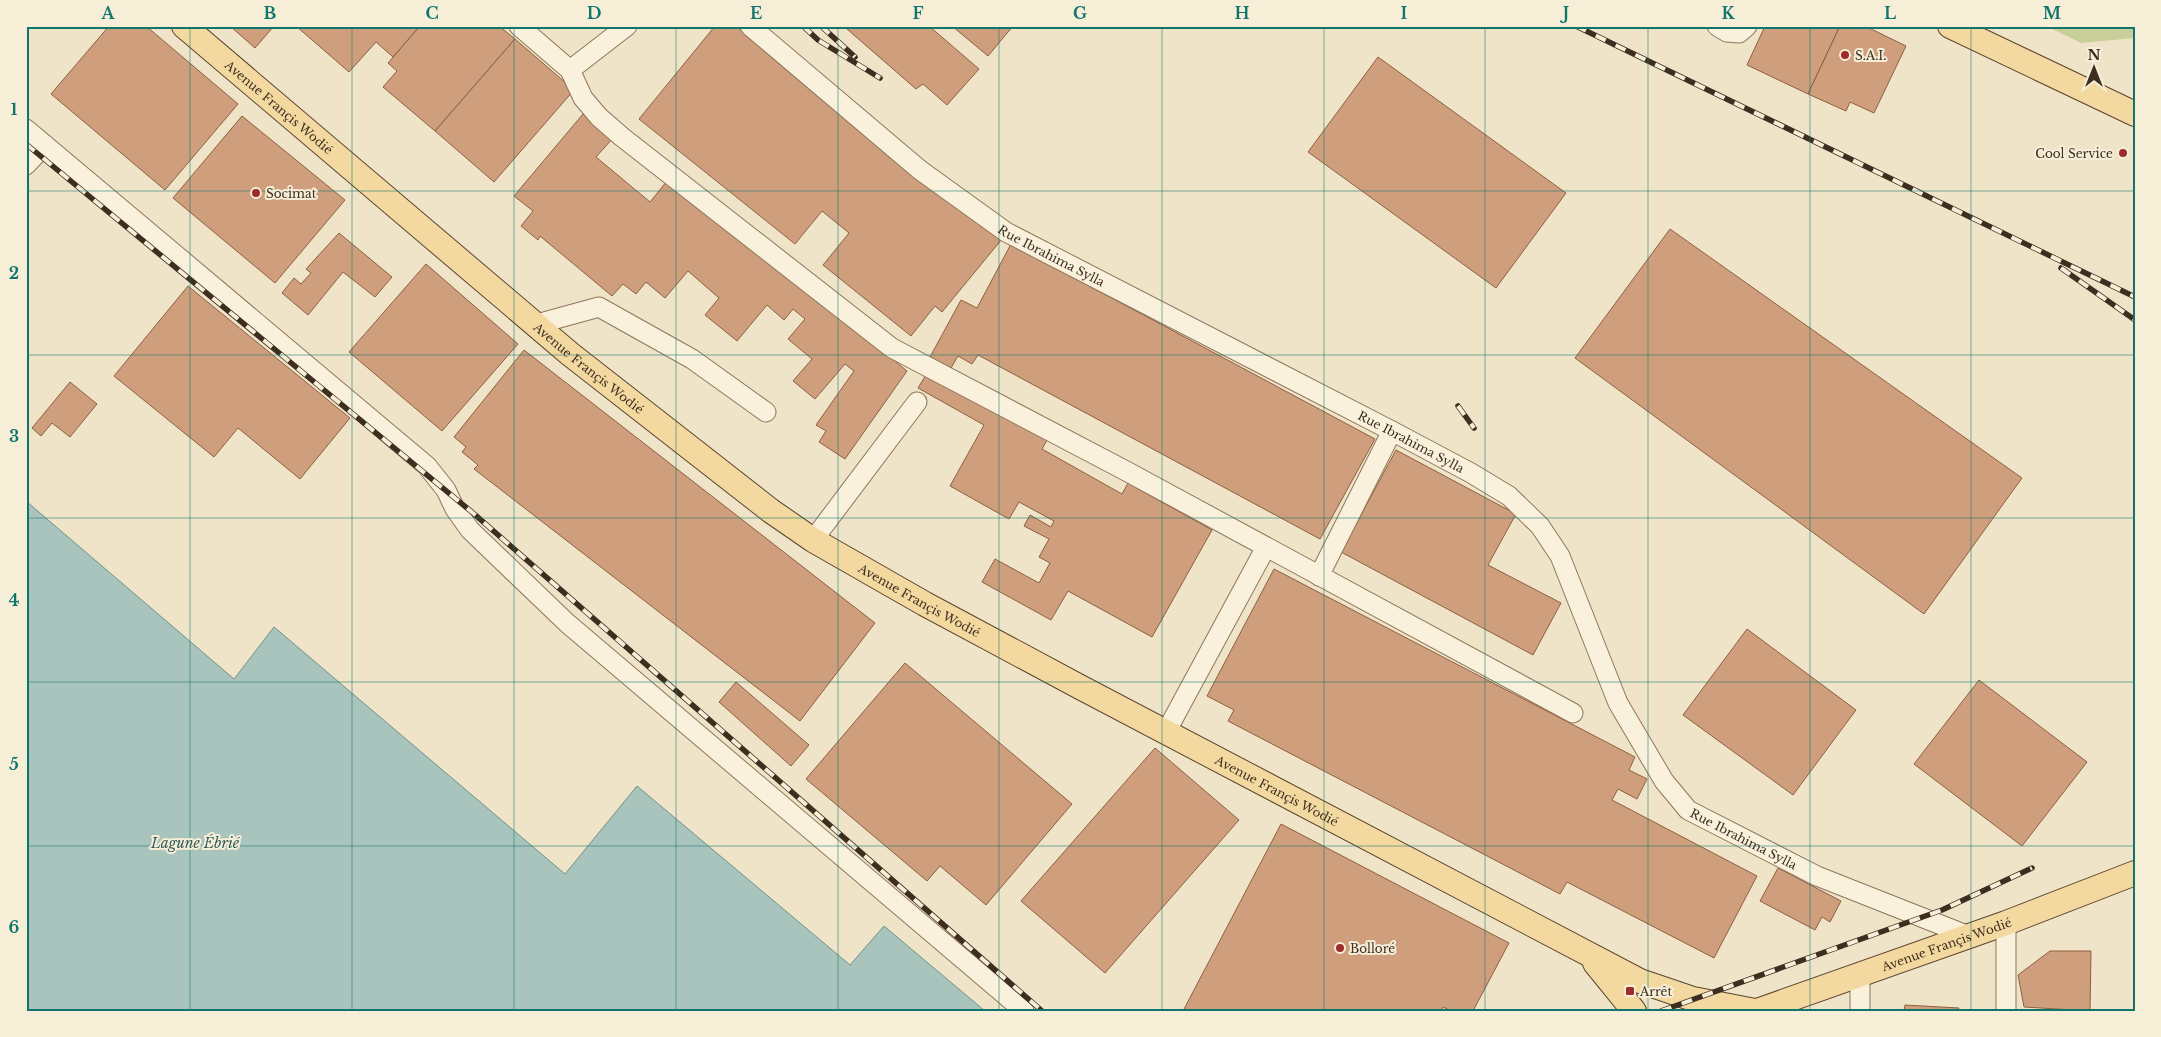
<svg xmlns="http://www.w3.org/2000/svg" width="2161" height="1037" viewBox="0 0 2161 1037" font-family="'Libre Baskerville',serif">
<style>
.green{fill:#c9cf9b}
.water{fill:#a9c4bc;stroke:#6f938a}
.building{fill:#cf9f7d;stroke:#8d5f41}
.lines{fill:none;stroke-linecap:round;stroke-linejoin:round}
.minor-casing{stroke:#8d765c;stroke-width:21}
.major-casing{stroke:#5b4430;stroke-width:26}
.minor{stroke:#faf1dc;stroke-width:19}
.major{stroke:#f3d9a0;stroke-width:24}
.rail-casing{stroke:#3d2e20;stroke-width:5.5}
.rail{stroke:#f7eed8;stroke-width:4;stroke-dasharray:11;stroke-linecap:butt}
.grid{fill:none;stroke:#0f766e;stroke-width:1;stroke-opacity:0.55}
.poi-dot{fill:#9e2a2b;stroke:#f7eed8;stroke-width:2}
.labels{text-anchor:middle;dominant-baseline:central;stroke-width:4;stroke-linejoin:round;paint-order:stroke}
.poi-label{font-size:12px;fill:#3d2e20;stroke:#f7eed8;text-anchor:start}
.street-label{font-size:12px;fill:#3d2e20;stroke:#f7eed8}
.water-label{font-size:14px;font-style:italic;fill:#2f5d5a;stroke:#f7eed8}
.neatline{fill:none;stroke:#0f766e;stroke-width:2}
.grid-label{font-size:16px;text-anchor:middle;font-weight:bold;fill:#0f766e}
</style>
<rect width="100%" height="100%" fill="#f0e4c8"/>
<polygon class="green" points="2046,26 2135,26 2135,38 2081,43"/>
<polygon class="water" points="26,501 234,679 274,627 565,874 637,786 850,965 884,926 985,1011 26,1011"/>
<g class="building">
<polygon points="109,26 146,26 238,104 165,190 51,94"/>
<polygon points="230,26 274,26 255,48"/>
<polygon points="296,26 420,26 393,57 376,42 349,72"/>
<polygon points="420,26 499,26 515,39 435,131 383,87 397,71 388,63"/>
<polygon points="715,26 736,26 1002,239 942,312 935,306 911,336 823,265 849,233 822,211 795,244 639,119"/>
<polygon points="849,26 929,26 979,69 947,105 923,84 916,89 847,29"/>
<polygon points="952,26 1013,26 988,56"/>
<polygon points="1765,26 1840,26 1808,94 1747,65"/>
<polygon points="1840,26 1865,26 1906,46 1874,113 1850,102 1846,111 1808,94"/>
<polygon points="515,39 574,90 494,182 435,131"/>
<polygon points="1378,57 1566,193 1496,288 1308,152"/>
<polygon points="583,114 613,138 596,157 650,202 671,176 907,371 845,459 819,442 826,431 816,425 854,371 845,364 815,399 793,381 812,359 788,339 805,319 793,309 784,320 767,305 737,341 705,315 719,298 688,271 665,298 646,282 636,294 623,284 612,296 540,236 538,240 521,226 533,211 514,196"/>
<polygon points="242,116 345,200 275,283 173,198"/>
<polygon points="1670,229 2022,478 1924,614 1575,358"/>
<polygon points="339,233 392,277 375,297 343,272 308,315 282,293 294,278 301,284 311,273 306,269"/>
<polygon points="1011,244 1375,439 1320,539 978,355 972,364 958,356 951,368 930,357 961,300 977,308"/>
<polygon points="426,264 518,344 442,431 349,352"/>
<polygon points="188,286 350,418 300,479 238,428 214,457 114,376"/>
<polygon points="524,350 875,623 800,721 474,469 478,465 462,452 466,447 454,437"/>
<polygon points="927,373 1047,440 1042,449 1122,494 1128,483 1212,530 1152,637 1068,591 1051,620 982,582 995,559 1039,583 1050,563 1039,557 1049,539 1024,526 1030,515 1051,527 1054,521 1019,502 1009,519 950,486 984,425 918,388"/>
<polygon points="70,382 97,404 70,437 52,423 41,436 32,428"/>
<polygon points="1396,450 1516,514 1488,565 1561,603 1533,655 1341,552"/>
<polygon points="1274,569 1635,757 1629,770 1647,779 1637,799 1618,789 1612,800 1757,876 1714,958 1567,882 1560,894 1228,721 1234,710 1207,696"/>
<polygon points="1747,629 1856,710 1793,795 1683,715"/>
<polygon points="905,663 1072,804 986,905 940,866 927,881 806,779"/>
<polygon points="1979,680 2087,762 2022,846 1914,764"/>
<polygon points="736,682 809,745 791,766 719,702"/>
<polygon points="1155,748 1239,820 1105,973 1021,901"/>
<polygon points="1281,824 1509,943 1473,1011 1451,1011 1443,1007 1441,1011 1183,1011"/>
<polygon points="1778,868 1841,901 1830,922 1822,917 1815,930 1760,901"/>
<polygon points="2050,951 2091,951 2090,1011 2024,1007 2018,975"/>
<polygon points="1905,1005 1959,1008 1958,1011 1904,1011"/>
</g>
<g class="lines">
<g class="minor-casing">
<g id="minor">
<polyline points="519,26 570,70 583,98 599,117 622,137 892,348 1128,472 1573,713"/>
<path id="s1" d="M750 26 920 170 1006 232 1392 431 1471 473 1509 496 1540 526 1560 556 1618 703 1664 781 1688 810 1817 876 1969 936"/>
<polyline points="1717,26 1727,32 1739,33 1747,26"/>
<polyline points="570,70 627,26"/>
<polyline points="26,129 427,466 446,490 455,509 470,530 567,623 1024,1011"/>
<polyline points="26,165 45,145"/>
<polyline points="537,324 599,307 692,359 766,412"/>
<polyline points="813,540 917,402"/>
<polyline points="1319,576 1392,431"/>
<polyline points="1166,732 1266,547"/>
<polyline points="1860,1011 1860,975"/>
<polyline points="2006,1011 2006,923"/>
</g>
</g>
<g class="major-casing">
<g id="major">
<path id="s2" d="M184 26 570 354 771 511 813 540 925 604 1080 687 1640 981 1693 999 1755 1011"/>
<polyline points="1950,26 2135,114"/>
<polyline points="1595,963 1634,1011"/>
<path id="s3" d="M1757 1011 2006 923 2135 873"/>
</g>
</g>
<use href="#minor" class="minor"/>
<use href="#major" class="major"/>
<g class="rail-casing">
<g id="rail">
<polyline points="803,26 818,40 880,78"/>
<polyline points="821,26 855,57"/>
<polyline points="1576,26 2135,297"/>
<polyline points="26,144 473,513 1042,1011"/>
<polyline points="2061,268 2135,320"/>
<polyline points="1458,406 1474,428"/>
<polyline points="1661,1011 1942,910 2032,868"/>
</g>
</g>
<use href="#rail" class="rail"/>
</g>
<path class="grid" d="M190 26V1011M352 26V1011M514 26V1011M676 26V1011M838 26V1011M999 26V1011M1162 26V1011M1324 26V1011M1485 26V1011M1648 26V1011M1810 26V1011M1971 26V1011M26 191H2135M26 355H2135M26 518H2135M26 682H2135M26 846H2135"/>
<g class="poi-dot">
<circle cx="1845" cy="55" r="5"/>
<circle cx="2123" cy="153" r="5"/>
<circle cx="256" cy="193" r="5"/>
<circle cx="1340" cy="948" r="5"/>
<rect x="1625" y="986" width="10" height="10" rx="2.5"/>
</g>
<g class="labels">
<g class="poi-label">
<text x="1855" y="55">S.A.I.</text>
<text x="2113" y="153" text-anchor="end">Cool Service</text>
<text x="266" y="193">Socimat</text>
<text x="1350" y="948">Bolloré</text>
<text x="1640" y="991">Arrêt</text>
</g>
<g class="street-label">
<text stroke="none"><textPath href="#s2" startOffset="125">Avenue Françis Wodié</textPath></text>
<text stroke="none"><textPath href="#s1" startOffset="380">Rue Ibrahima Sylla</textPath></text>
<text stroke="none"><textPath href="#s2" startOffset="530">Avenue Françis Wodié</textPath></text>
<text stroke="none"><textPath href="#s1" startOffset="785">Rue Ibrahima Sylla</textPath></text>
<text stroke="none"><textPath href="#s2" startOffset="935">Avenue Françis Wodié</textPath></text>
<text stroke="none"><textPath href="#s2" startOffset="1340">Avenue Françis Wodié</textPath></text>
<text stroke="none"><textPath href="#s1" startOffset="1325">Rue Ibrahima Sylla</textPath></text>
<text stroke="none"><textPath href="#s3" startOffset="201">Avenue Françis Wodié</textPath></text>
</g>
<g class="water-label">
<text x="195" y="843">Lagune Ébrié</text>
</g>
</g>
<rect width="2161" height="1037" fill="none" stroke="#f7eed8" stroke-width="55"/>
<g transform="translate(2094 68)" stroke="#f7eed8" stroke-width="4" paint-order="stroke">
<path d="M0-4L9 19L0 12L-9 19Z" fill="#3d2e20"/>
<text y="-8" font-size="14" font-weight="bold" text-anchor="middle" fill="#3d2e20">N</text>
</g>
<rect x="28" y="28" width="2106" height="982" class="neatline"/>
<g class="grid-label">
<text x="108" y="19">A</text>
<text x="270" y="19">B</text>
<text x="432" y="19">C</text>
<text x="594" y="19">D</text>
<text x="756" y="19">E</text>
<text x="918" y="19">F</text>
<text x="1080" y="19">G</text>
<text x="1242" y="19">H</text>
<text x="1404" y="19">I</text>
<text x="1566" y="19">J</text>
<text x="1728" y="19">K</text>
<text x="1890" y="19">L</text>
<text x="2052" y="19">M</text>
<text x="14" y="115">1</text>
<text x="14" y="279">2</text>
<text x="14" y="442">3</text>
<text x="14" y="606">4</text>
<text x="14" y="770">5</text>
<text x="14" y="933">6</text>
</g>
</svg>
